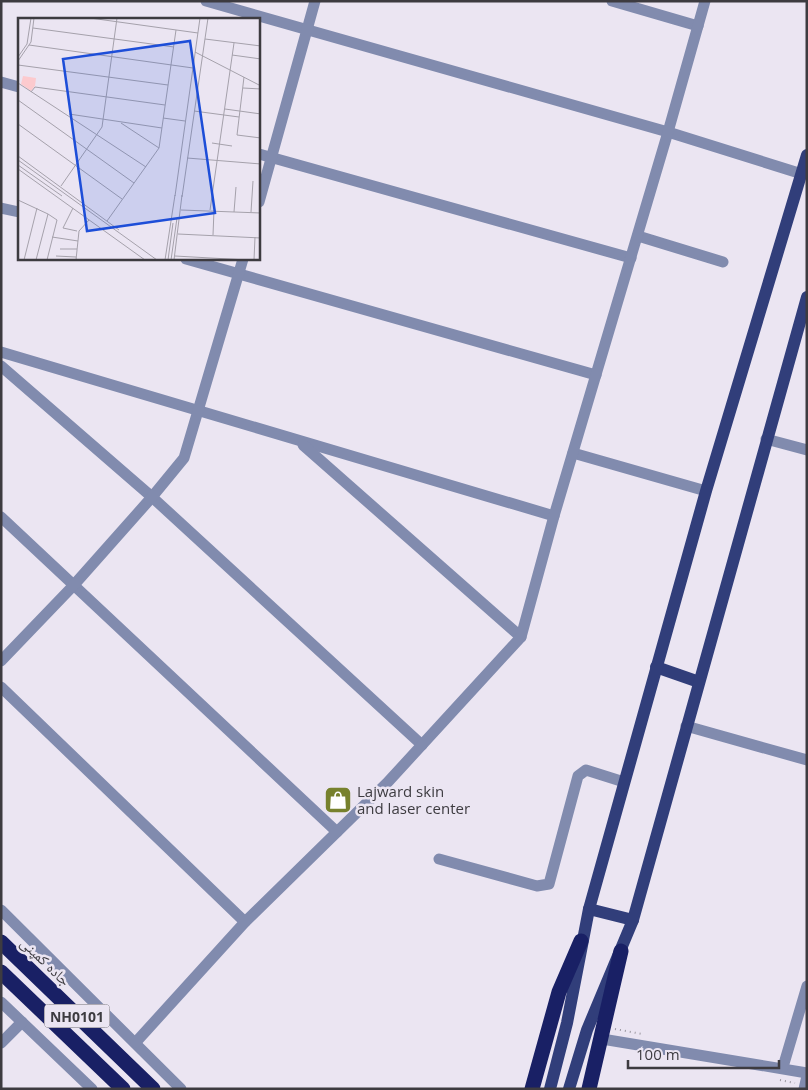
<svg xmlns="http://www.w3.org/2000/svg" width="808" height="1090" viewBox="0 0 808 1090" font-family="'Open Sans','Noto Naskh Arabic',sans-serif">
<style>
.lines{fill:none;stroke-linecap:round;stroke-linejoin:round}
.path{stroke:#9c98a1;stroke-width:2;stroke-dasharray:1 4;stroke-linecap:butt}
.minor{stroke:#818bae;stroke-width:11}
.major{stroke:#313e7a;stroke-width:12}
.highway{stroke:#192065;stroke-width:15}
.labels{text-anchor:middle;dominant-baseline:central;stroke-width:5;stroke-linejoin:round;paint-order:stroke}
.shield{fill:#ebe5f2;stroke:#716e75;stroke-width:1}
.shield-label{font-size:14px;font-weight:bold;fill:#3d3b40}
.poi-label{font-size:15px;fill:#3d3b40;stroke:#ebe5f2;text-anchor:start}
.street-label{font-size:15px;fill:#3d3b40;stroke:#ebe5f2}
.inset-road{fill:none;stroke:#a5a1ab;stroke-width:1}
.view{fill:#1d4ed8;fill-opacity:0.15;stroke:#1d4ed8;stroke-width:2.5}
.inset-edge{fill:none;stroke:#3d3b40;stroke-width:2.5}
</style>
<rect width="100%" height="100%" fill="#ebe5f2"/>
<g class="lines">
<g class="path">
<polyline points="615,1029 642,1034"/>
<polyline points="780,1080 795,1083"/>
</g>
<g class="minor">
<polyline points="206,1 668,132 802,174"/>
<polyline points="612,1 698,26"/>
<polyline points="1,82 19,87"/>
<polyline points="259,154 631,258"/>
<polyline points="259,202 315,1"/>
<polyline points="1,208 19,212"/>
<polyline points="638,236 723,262"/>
<polyline points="186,259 596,375"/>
<polyline points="1,352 554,516"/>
<polyline points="1,366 152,497 422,745"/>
<polyline points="766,439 807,450"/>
<polyline points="303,445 521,637"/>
<polyline points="573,453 706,491"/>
<polyline points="1,517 337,832"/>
<polyline points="1,661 73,586 152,497 184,458 243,259"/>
<polyline points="1,687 245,922"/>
<polyline points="686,726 807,760"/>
<polyline points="439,859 537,886 549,884 578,776 586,770 624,782"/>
<polyline points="1,910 181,1089"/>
<polyline points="1,1002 92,1089"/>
<polyline points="602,1039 807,1073"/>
<polyline points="136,1042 245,922 387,783 521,637 554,516 668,132 705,1"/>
<polyline points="1,1043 22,1022"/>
<polyline points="783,1067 807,986"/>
<polyline points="804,1089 807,1076"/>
</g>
<g class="major">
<polyline points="656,667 699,682"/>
<polyline points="589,909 633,920"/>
<polyline points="550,1089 567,1023 589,909 706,491 807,155"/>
<polyline points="569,1089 587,1030 633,920 807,297"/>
</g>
<g class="highway">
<polyline points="1,942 153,1089"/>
<polyline points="1,972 123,1089"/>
<polyline points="532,1089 559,992 581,941"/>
<polyline points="589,1089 621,951"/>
</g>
</g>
<defs>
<g id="shop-square" transform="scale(1.4375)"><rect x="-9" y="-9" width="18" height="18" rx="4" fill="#77812d" stroke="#ebe5f2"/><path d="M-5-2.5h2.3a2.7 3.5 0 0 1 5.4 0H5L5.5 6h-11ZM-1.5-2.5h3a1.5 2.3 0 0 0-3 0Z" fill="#fff"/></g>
</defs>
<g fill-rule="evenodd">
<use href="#shop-square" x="338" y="800"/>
</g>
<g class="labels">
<rect class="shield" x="44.5" y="1004.5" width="65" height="23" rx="4"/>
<g class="shield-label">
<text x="77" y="1016">NH0101</text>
</g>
<g class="poi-label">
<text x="357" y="791">Lajward skin<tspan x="357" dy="17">and laser center</tspan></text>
</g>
<g class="street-label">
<text transform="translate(46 961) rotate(44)">جاده کمپنی</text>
</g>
</g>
<g transform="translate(18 18)">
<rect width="242" height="242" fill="#ebe5f2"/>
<path d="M5 58 18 60 17 68 13 73 3 66Z" fill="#fccace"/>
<path class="inset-road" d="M72 0 180 15M15 10 156 29M187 21 243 28M11 27 175 50M177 34 243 68M214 37 243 41M0 39 9 26 13 0M0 43 13 24 16 0M0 47 150 67M226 59 219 117 243 120M0 65 128 149M225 70 243 71M13 74 17 69 147 87M0 82 116 165M207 91 243 96M176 93 221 99M51 96 144 110M145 100 167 103M103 105 141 130M0 106 104 181M194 125 214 128M0 138 101 212M169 140 243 146M0 142 139 242M0 147 44 178M0 151 127 242M43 168 84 109 99 0M157 178 182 0M164 179 190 0M0 182 30 196 18 242M55 190 45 210 59 213M163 192 243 195M192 192 216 25M216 194 218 169M233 194 235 163M89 203 141 130 158 12M160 216 243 220M195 217 196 192M34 219 60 223M42 231H59M38 238 58 239M157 238 229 242M6 242 19 190M29 242 39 202 30 196M58 242 61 213 71 202M147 242 157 177M150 242 155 205M153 242 159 200M156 242 164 177M236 242 237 219"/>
<path class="view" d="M172 23 197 195 69 213 45 41Z"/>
<rect width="242" height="242" class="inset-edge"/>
</g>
<rect width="808" height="1090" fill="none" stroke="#3d3b40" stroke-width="5"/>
<path d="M628 1060v8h151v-8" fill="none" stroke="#3d3b40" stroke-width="2.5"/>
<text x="636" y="1060" font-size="15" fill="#3d3b40" stroke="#ebe5f2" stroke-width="4" paint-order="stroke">100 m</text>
</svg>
